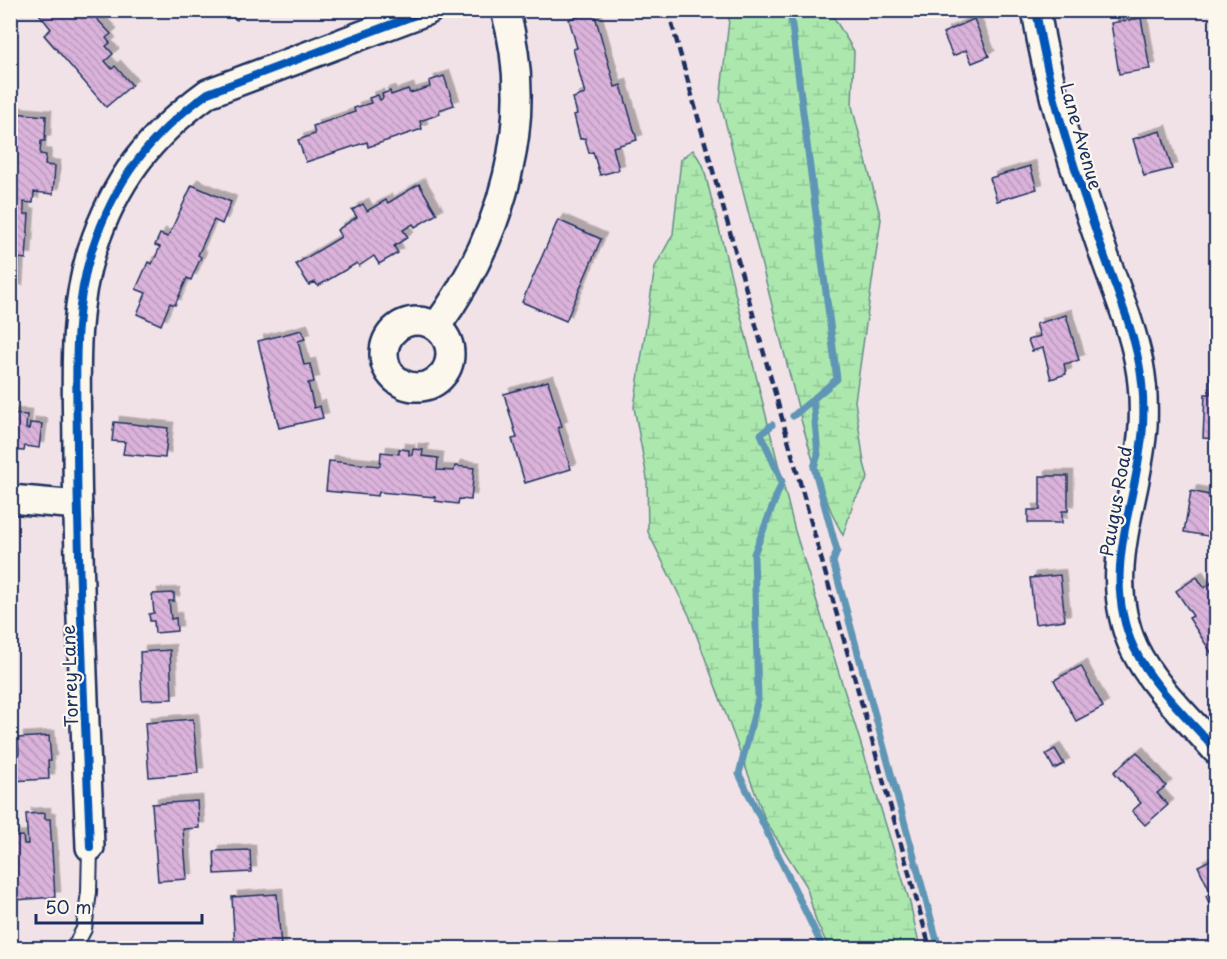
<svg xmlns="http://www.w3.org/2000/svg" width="1227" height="959" viewBox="0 0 1227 959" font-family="'Playpen Sans',sans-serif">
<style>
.wetland{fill:url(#wetland-marsh);stroke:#648c86;stroke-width:1.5}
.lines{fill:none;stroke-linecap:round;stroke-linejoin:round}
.stream{stroke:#6196b5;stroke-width:7}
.building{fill:url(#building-back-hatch);stroke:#1b2f5e;stroke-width:1.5;filter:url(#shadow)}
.lane-casing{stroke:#1b2f5e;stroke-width:18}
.street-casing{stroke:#1b2f5e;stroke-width:32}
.lane{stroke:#fbf7ec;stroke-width:14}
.street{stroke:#fbf7ec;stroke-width:27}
.rail{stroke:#1b2f5e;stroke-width:4.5;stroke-dasharray:9 4.5;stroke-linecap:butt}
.cycleway-casing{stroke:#fbf7ec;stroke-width:11}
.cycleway{stroke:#0057b8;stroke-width:8}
.labels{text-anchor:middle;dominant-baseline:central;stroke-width:4.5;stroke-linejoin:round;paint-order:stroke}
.street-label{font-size:18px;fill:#1b2f5e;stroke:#fbf7ec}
</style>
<defs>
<pattern id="wetland-marsh" width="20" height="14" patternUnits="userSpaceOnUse" patternTransform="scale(1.5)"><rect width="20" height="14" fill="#ace8ae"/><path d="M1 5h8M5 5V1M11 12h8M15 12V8" fill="none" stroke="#93c798"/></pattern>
<pattern id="building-back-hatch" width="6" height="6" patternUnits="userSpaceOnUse" patternTransform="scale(1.5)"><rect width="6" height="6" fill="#dab2da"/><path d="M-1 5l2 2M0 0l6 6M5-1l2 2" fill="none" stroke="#ba99be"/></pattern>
<filter id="shadow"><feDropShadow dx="5.5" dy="-5.5" stdDeviation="0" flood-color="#0004"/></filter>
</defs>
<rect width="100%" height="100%" fill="#f1e2e7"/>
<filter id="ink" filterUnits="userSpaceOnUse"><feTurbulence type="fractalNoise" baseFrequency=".0167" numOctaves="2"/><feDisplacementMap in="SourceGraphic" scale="12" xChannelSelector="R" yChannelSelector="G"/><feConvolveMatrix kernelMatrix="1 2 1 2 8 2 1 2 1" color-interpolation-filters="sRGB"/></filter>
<g filter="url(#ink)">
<g class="wetland">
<polygon points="730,11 830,11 854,51 852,106 881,219 855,401 864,463 868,478 854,501 843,535 834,518 820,484 802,423 720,101"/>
<polygon points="693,150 703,165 795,531 910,903 920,948 829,948 816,921 806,885 766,822 689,615 648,532 647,478 634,407 655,267 673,234 681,159"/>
</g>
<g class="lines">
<g class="stream">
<polyline points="790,10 837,379 793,416"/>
<polyline points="813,399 818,455 814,467 837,551 833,562 939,948"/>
<polyline points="772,425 761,434 782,482 754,554 758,699 739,774 823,948"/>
</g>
</g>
<g class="building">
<polygon points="36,10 78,10 84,17 88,14 91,18 94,16 111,34 106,38 110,43 106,46 113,54 105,61 112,69 115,66 132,85 106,107 44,35 51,29"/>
<polygon points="220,10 243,10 237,20"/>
<polygon points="594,12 615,87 621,85 637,140 613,147 619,170 600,175 593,152 589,153 585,138 580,139 574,115 577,114 573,98 585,94 573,49 577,48 569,19"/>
<polygon points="1141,18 1150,69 1119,74 1111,23"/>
<polygon points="974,19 989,56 972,63 966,50 953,56 943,33"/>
<polygon points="444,76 454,105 439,110 440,114 420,121 422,129 368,147 367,142 306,162 298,140 315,134 313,126 355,112 354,108 371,103 369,98 378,95 380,100 383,98 382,94 390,91 391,95 408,89 410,93 430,87 429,81"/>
<polygon points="13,113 46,116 45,141 41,141 40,154 46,155 45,165 55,166 53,194 34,192 33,203 24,202 24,214 29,214 26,259 19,258 17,290 10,290 10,151"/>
<polygon points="1161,131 1172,169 1144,176 1133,139"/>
<polygon points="1213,158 1216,158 1216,195 1215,195"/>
<polygon points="1030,166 1037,189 997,201 990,178"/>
<polygon points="419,184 437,214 415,227 413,224 403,230 408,237 394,246 398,253 379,264 374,256 359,266 357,263 318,286 315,282 309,285 296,264 341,237 337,230 357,217 352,210 363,204 367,211 386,200 388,203"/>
<polygon points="192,185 231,202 222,224 214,220 198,255 201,257 191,280 187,278 175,305 170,303 161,325 137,314 146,293 136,289 148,262 152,264 160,247 155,245 160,234 168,237"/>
<polygon points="558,220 601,239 566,321 522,302"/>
<polygon points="1066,315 1079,360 1064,364 1066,374 1051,379 1043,348 1032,351 1028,340 1040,336 1036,324"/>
<polygon points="302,330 305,339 298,341 304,365 310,364 314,382 308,383 314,408 320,406 323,418 279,428 258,341"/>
<polygon points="1210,377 1216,378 1216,439 1203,438 1205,394 1210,394"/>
<polygon points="548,381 562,426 558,428 571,469 525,483 512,439 517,438 504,394"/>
<polygon points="10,414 27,415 26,429 29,429 30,423 42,424 39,448 25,446 24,451 10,450"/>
<polygon points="114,422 168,428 165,458 123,454 125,442 112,441"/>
<polygon points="399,449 409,450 409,455 412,455 413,449 423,450 422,456 438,458 437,470 454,471 455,466 474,468 471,500 459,499 458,504 435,501 435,497 379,492 378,496 326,491 329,461 380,466 381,452 399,454"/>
<polygon points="1040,476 1068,476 1068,511 1062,511 1062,523 1028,523 1028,510 1040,510"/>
<polygon points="1213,476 1216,477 1216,522 1213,537 1184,532 1191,491 1209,495"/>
<polygon points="1060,575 1065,620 1035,624 1030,578"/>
<polygon points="1197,577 1204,588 1211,583 1216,592 1216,651 1212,654 1189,618 1193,616 1176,591"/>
<polygon points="174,593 174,601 169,601 171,619 176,618 177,631 155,633 154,621 150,621 149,614 154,613 152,594"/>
<polygon points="170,650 172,699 142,700 140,652"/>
<polygon points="1081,666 1103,707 1076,721 1054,680"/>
<polygon points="193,719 198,773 149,777 145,723"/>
<polygon points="49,736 51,761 48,761 49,779 10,781 10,760 15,760 15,754 19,754 18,738"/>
<polygon points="1055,749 1064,764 1054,769 1046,754"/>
<polygon points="1137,752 1166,786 1157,793 1168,805 1145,825 1132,811 1141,803 1114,772"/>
<polygon points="197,801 199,828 183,829 187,879 158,881 152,804"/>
<polygon points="45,813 45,819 50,819 55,897 16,900 12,837 23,836 24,844 28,844 26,814"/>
<polygon points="250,850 251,872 215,874 214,851"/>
<polygon points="1216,857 1216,910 1213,912 1206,896 1211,893 1198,866"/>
<polygon points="277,894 281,948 235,948 232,897"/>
</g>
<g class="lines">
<g class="lane-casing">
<polyline id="lane" points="74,948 84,929 89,892 90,847"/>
</g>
<g class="street-casing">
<g id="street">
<path d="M1036 10C1049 93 1074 168 1101 246 1114 285 1131 322 1139 363 1143 383 1144 405 1143 426 1138 503 1099 572 1134 648 1153 687 1188 718 1216 750"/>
<circle cx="417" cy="354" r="33"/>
<path d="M436 327C502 237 537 120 505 10"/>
<polyline points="10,499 78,505"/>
<path d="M90 847C85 715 78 584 77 453 77 385 71 315 92 250 115 180 149 136 208 93L429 10"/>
</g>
</g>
<use href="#lane" class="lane"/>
<use href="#street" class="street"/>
<polyline class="rail" points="668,10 930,948"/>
<g class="cycleway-casing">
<g id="cycleway">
<path d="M1036 10C1049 93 1074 168 1101 246 1114 285 1131 322 1139 363 1143 383 1144 405 1143 426 1138 503 1099 572 1134 648 1153 687 1188 718 1216 750"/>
<path d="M90 847C85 715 78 584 77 453 77 385 71 315 92 250 115 180 149 136 208 93L429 10"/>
</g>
</g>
<use href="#cycleway" class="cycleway"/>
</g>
</g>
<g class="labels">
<g class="street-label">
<text transform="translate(1082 136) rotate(74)">Lane Avenue</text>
<text transform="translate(1115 501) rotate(-80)">Paugus Road</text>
<text transform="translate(69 676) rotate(-92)">Torrey Lane</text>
</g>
</g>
<rect width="1227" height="959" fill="none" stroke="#fbf7ec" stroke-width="36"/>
<rect x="18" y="18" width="1191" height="923" fill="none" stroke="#1b2f5e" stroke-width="2" filter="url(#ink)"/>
<path d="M36 914v9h166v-9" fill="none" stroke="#1b2f5e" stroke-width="3"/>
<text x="45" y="914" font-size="18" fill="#1b2f5e" stroke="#fbf7ec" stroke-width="4.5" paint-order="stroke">50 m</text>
</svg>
